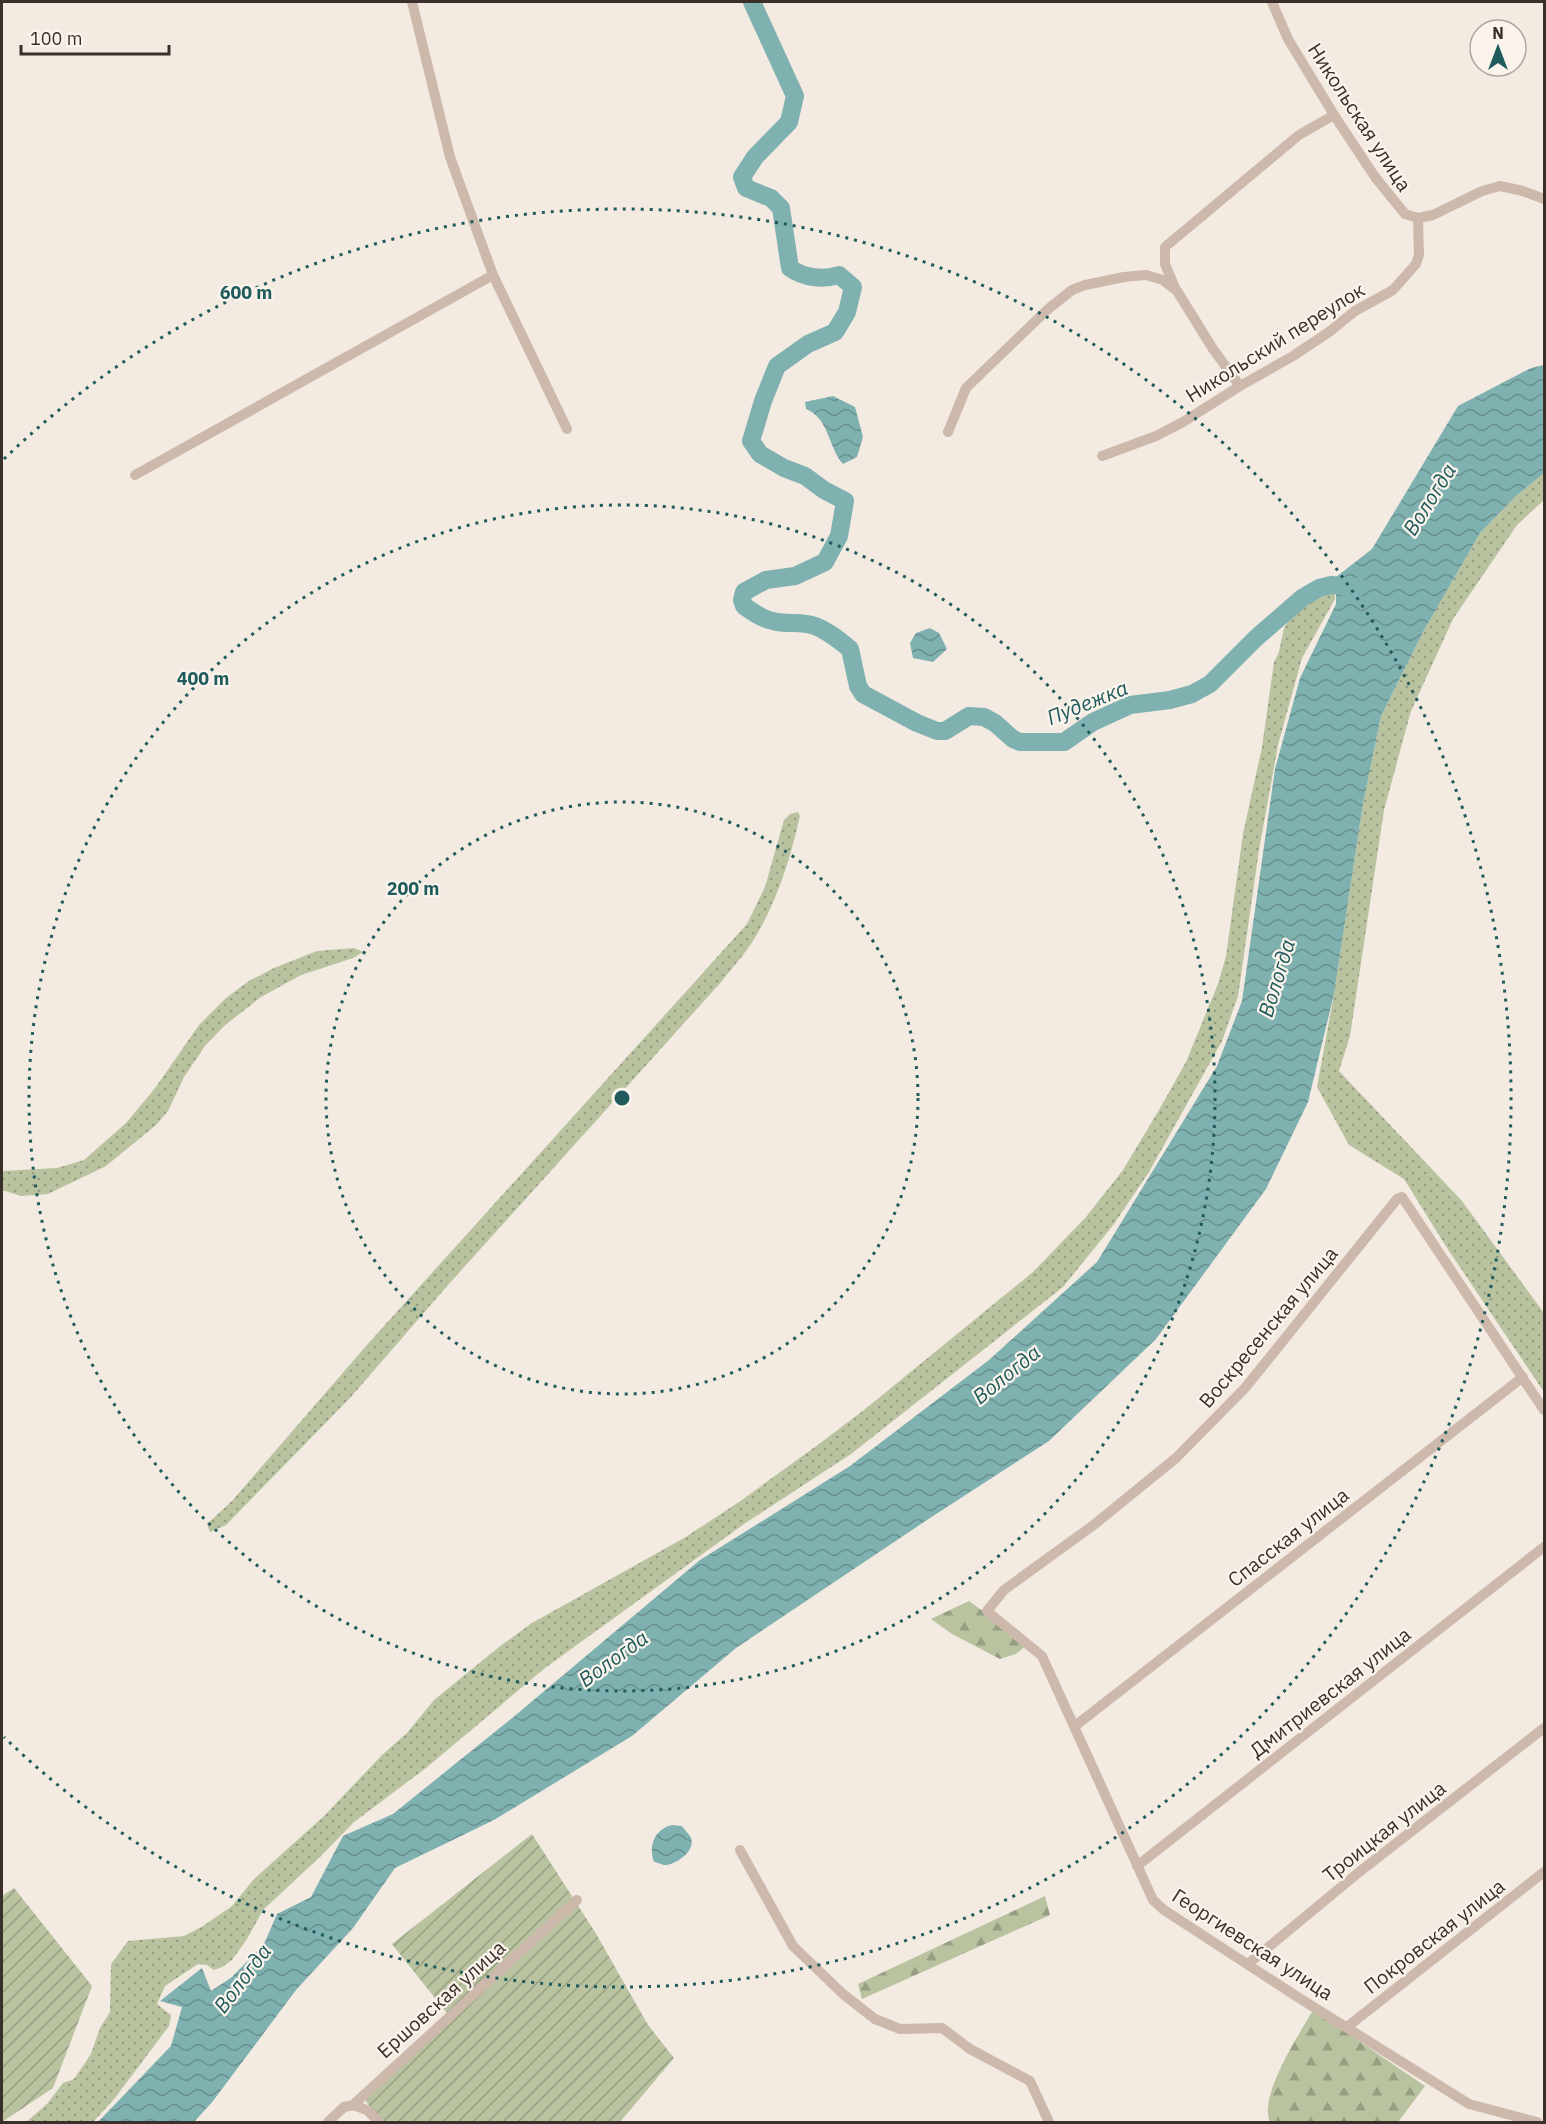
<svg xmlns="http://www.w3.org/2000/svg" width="1546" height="2124" viewBox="0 0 1546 2124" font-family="'IBM Plex Sans',sans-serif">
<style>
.grass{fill:url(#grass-dots)}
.forest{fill:url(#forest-firs)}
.garden{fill:url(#garden-furrows)}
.water{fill:url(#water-waves)}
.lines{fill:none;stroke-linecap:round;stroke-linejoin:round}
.river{stroke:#7fb1b0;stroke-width:18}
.minor{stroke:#ccb9ac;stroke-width:10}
.ring{fill:none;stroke:#205b5c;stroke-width:3;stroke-dasharray:3 6}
.labels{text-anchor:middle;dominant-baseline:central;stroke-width:4.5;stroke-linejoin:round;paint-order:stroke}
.street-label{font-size:20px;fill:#3a2f2b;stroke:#fbf4ed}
.water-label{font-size:21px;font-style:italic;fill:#205b5c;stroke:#fbf4ed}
.centre{fill:#205b5c;stroke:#fbf4ed;stroke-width:3}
.ring-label{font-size:18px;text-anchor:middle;font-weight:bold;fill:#205b5c;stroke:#fbf4ed;stroke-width:4.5;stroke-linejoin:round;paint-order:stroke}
</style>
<defs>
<pattern id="grass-dots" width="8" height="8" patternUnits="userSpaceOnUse" patternTransform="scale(1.5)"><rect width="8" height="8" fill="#b9c3a0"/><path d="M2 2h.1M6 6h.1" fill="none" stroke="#979f83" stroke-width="1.8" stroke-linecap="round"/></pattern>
<pattern id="forest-firs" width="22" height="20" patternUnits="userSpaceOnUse" patternTransform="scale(1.5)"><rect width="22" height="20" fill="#b9c3a0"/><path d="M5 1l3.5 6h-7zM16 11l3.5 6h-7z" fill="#979f83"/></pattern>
<pattern id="garden-furrows" width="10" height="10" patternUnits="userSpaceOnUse" patternTransform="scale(1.5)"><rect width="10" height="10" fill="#b9c3a0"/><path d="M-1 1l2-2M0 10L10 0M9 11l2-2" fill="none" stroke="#979f83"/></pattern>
<pattern id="water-waves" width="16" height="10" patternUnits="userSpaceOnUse" patternTransform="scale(1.5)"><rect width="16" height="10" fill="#7fb1b0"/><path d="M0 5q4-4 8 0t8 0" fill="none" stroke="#69908f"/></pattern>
</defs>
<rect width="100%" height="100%" fill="#f3eae1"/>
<g class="grass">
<polygon points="1544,473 1544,500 1517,525 1453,619 1411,711 1384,810 1350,1036 1339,1071 1462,1201 1544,1313 1544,1392 1447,1248 1404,1179 1349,1145 1317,1087 1334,994 1363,804 1381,716 1423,632 1480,533 1516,496"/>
<polygon points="1329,589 1335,594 1335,599 1302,658 1278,745 1259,850 1238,996 1222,1041 1149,1172 1114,1224 1063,1287 851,1454 744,1524 545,1668 426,1768 354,1822 321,1856 263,1910 247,1939 232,1960 222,1967 214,1970 207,1965 198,1964 165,1986 157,2004 171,2015 169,2026 115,2098 93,2122 26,2122 47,2104 63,2083 74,2079 91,2054 100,2028 110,2012 111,1964 128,1941 184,1936 203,1926 232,1906 254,1879 324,1816 382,1755 407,1733 434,1700 499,1647 532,1623 684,1538 739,1502 819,1444 864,1410 1033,1272 1086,1217 1123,1170 1159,1110 1186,1062 1218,984 1226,956 1243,834 1262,747 1274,662 1279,652 1284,628 1293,613 1321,591"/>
<path d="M798 812 800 816C790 860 777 902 753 941 744 955 732 968 722 981L448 1285 350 1398 226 1525 210 1532 207 1524 232 1501 366 1346 747 924 765 887 784 820 790 814Z"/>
<polygon points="354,948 363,952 353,958 301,975 261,997 224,1026 205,1046 184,1077 168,1111 156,1125 106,1166 48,1194 21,1196 2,1190 2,1171 57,1168 84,1160 126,1123 156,1087 199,1025 226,998 249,981 274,968 317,951"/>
</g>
<g class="forest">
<polygon points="969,1601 1028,1644 1016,1654 1000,1659 952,1634 931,1619"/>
<polygon points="1045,1896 1050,1915 862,1999 858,1984"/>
<path d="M1313 2010 1425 2086 1398 2122H1270C1258 2096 1299 2035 1313 2010Z"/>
</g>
<g class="garden">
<polygon points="532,1834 595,1932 648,2025 674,2058 620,2122 381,2122 365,2100 450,2017 392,1944"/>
<polygon points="14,1888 92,1986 53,2088 2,2122 2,1896"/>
</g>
<g class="water">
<polygon points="1544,365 1544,473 1516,496 1480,533 1423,632 1381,716 1363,804 1334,994 1308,1102 1266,1189 1156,1339 1049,1441 930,1518 736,1648 632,1736 494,1820 395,1868 353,1928 296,1990 213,2101 194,2122 98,2122 171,2046 182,2007 160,2001 202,1968 211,1991 232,1977 264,1944 277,1914 311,1897 343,1836 393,1814 517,1714 700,1560 850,1466 989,1360 1097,1262 1217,1066 1242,1001 1275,769 1300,678 1336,604 1336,577 1372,549 1458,406 1531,368"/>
<path d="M833 396 855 407 863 437 857 457 843 464C828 447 829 418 806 409L805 402Z"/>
<polygon points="930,628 939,633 947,649 933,662 913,658 910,643 916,633"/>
<path d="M672 1825 682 1826C684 1829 689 1834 691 1838 696 1851 675 1866 663 1865 662 1864 655 1862 654 1862 648 1845 655 1829 672 1825Z"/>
</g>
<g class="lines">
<path class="river" d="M752 2 795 96 789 122 755 157 742 177 746 188 771 198 781 208 790 268C804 278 823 280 839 275L853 287 847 312 835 332 808 344 777 366 763 401 751 441 760 454 784 468 805 476 824 490 845 501 839 536 825 562 795 576 766 580 744 592 742 600 744 606C753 612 762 619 773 621 787 625 801 621 815 626 828 631 839 640 850 649L858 686 863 694 917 723 937 731H945L969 716 984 717 995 723 1013 739 1020 742H1064L1093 722 1130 705 1170 700 1192 694 1210 684 1256 638 1302 598 1319 588 1331 585 1359 587"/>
<g class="minor">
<polyline points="412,2 450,157 493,275 567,429"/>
<polyline points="1272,2 1288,39 1334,115 1375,177 1405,214 1418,218 1433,215 1482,191 1500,186 1523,191 1544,199"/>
<polyline points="1175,288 1165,264 1165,247 1299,135 1334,115"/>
<polyline points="948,432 966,388 1047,310 1072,290 1085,285 1124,277 1146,275 1163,280 1177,291 1213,349 1240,386"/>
<polyline points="1102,456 1156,436 1183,422 1240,386 1293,356 1329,332 1355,311 1393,290 1416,264 1419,255 1418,218"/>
<polyline points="135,475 493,275"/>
<polyline points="1075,1726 1523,1377"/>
<polyline points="740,1850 793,1946 843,1994 875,2019 900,2029 942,2028 970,2049 1030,2081 1049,2122"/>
<polyline points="1137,1866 1544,1547"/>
<polyline points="1248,1964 1358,1873 1544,1728"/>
<polyline points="1347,2027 1544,1872"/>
<polyline points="353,2105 367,2110 379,2122"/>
<polyline points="328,2122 344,2107 353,2105 577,1900"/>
<polyline points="1537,2122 1469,2104 1296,1996 1164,1910 1153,1900 1042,1656 987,1611 1004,1590 1095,1524 1176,1458 1245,1388 1397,1199 1402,1197 1544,1410"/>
</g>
</g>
<g class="ring">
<circle cx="622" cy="1098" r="296"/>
<circle cx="622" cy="1098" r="593"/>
<path d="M4 459A889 889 0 1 1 4 1737"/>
</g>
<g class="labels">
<g class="street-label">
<text transform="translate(1360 117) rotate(57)">Никольская улица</text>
<text transform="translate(1275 342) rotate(-32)">Никольский переулок</text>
<text transform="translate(1268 1327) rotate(-50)">Воскресенская улица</text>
<text transform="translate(1288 1537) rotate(-38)">Спасская улица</text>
<text transform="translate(1330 1692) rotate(-38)">Дмитриевская улица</text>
<text transform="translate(1384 1831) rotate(-38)">Троицкая улица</text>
<text transform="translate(1434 1936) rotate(-38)">Покровская улица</text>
<text transform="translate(1253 1944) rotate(33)">Георгиевская улица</text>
<text transform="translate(441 1999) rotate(-42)">Ершовская улица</text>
</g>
<g class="water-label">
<text transform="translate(1429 499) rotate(-58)">Вологда</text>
<text transform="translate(1087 702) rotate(-22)">Пудежка</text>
<text transform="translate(1276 978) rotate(-73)">Вологда</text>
<text transform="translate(1006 1374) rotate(-39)">Вологда</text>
<text transform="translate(613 1658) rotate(-36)">Вологда</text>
<text transform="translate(242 1978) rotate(-53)">Вологда</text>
</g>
</g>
<circle cx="622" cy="1098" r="9" class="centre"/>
<g class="ring-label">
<text x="246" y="299">600 m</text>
<text x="203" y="685">400 m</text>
<text x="413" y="895">200 m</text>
</g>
<rect width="1546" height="2124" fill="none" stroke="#3a2f2b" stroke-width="6"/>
<g transform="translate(1498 48)"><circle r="28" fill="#fbf4ed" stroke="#aea59f" stroke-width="1.5"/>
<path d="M0-4.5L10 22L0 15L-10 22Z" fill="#205b5c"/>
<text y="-9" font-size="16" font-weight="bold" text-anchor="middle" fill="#3a2f2b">N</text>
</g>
<path d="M21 45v9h148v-9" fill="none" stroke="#3a2f2b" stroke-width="3"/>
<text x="30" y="45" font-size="18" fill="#3a2f2b" stroke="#fbf4ed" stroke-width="4.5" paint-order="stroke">100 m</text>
</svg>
